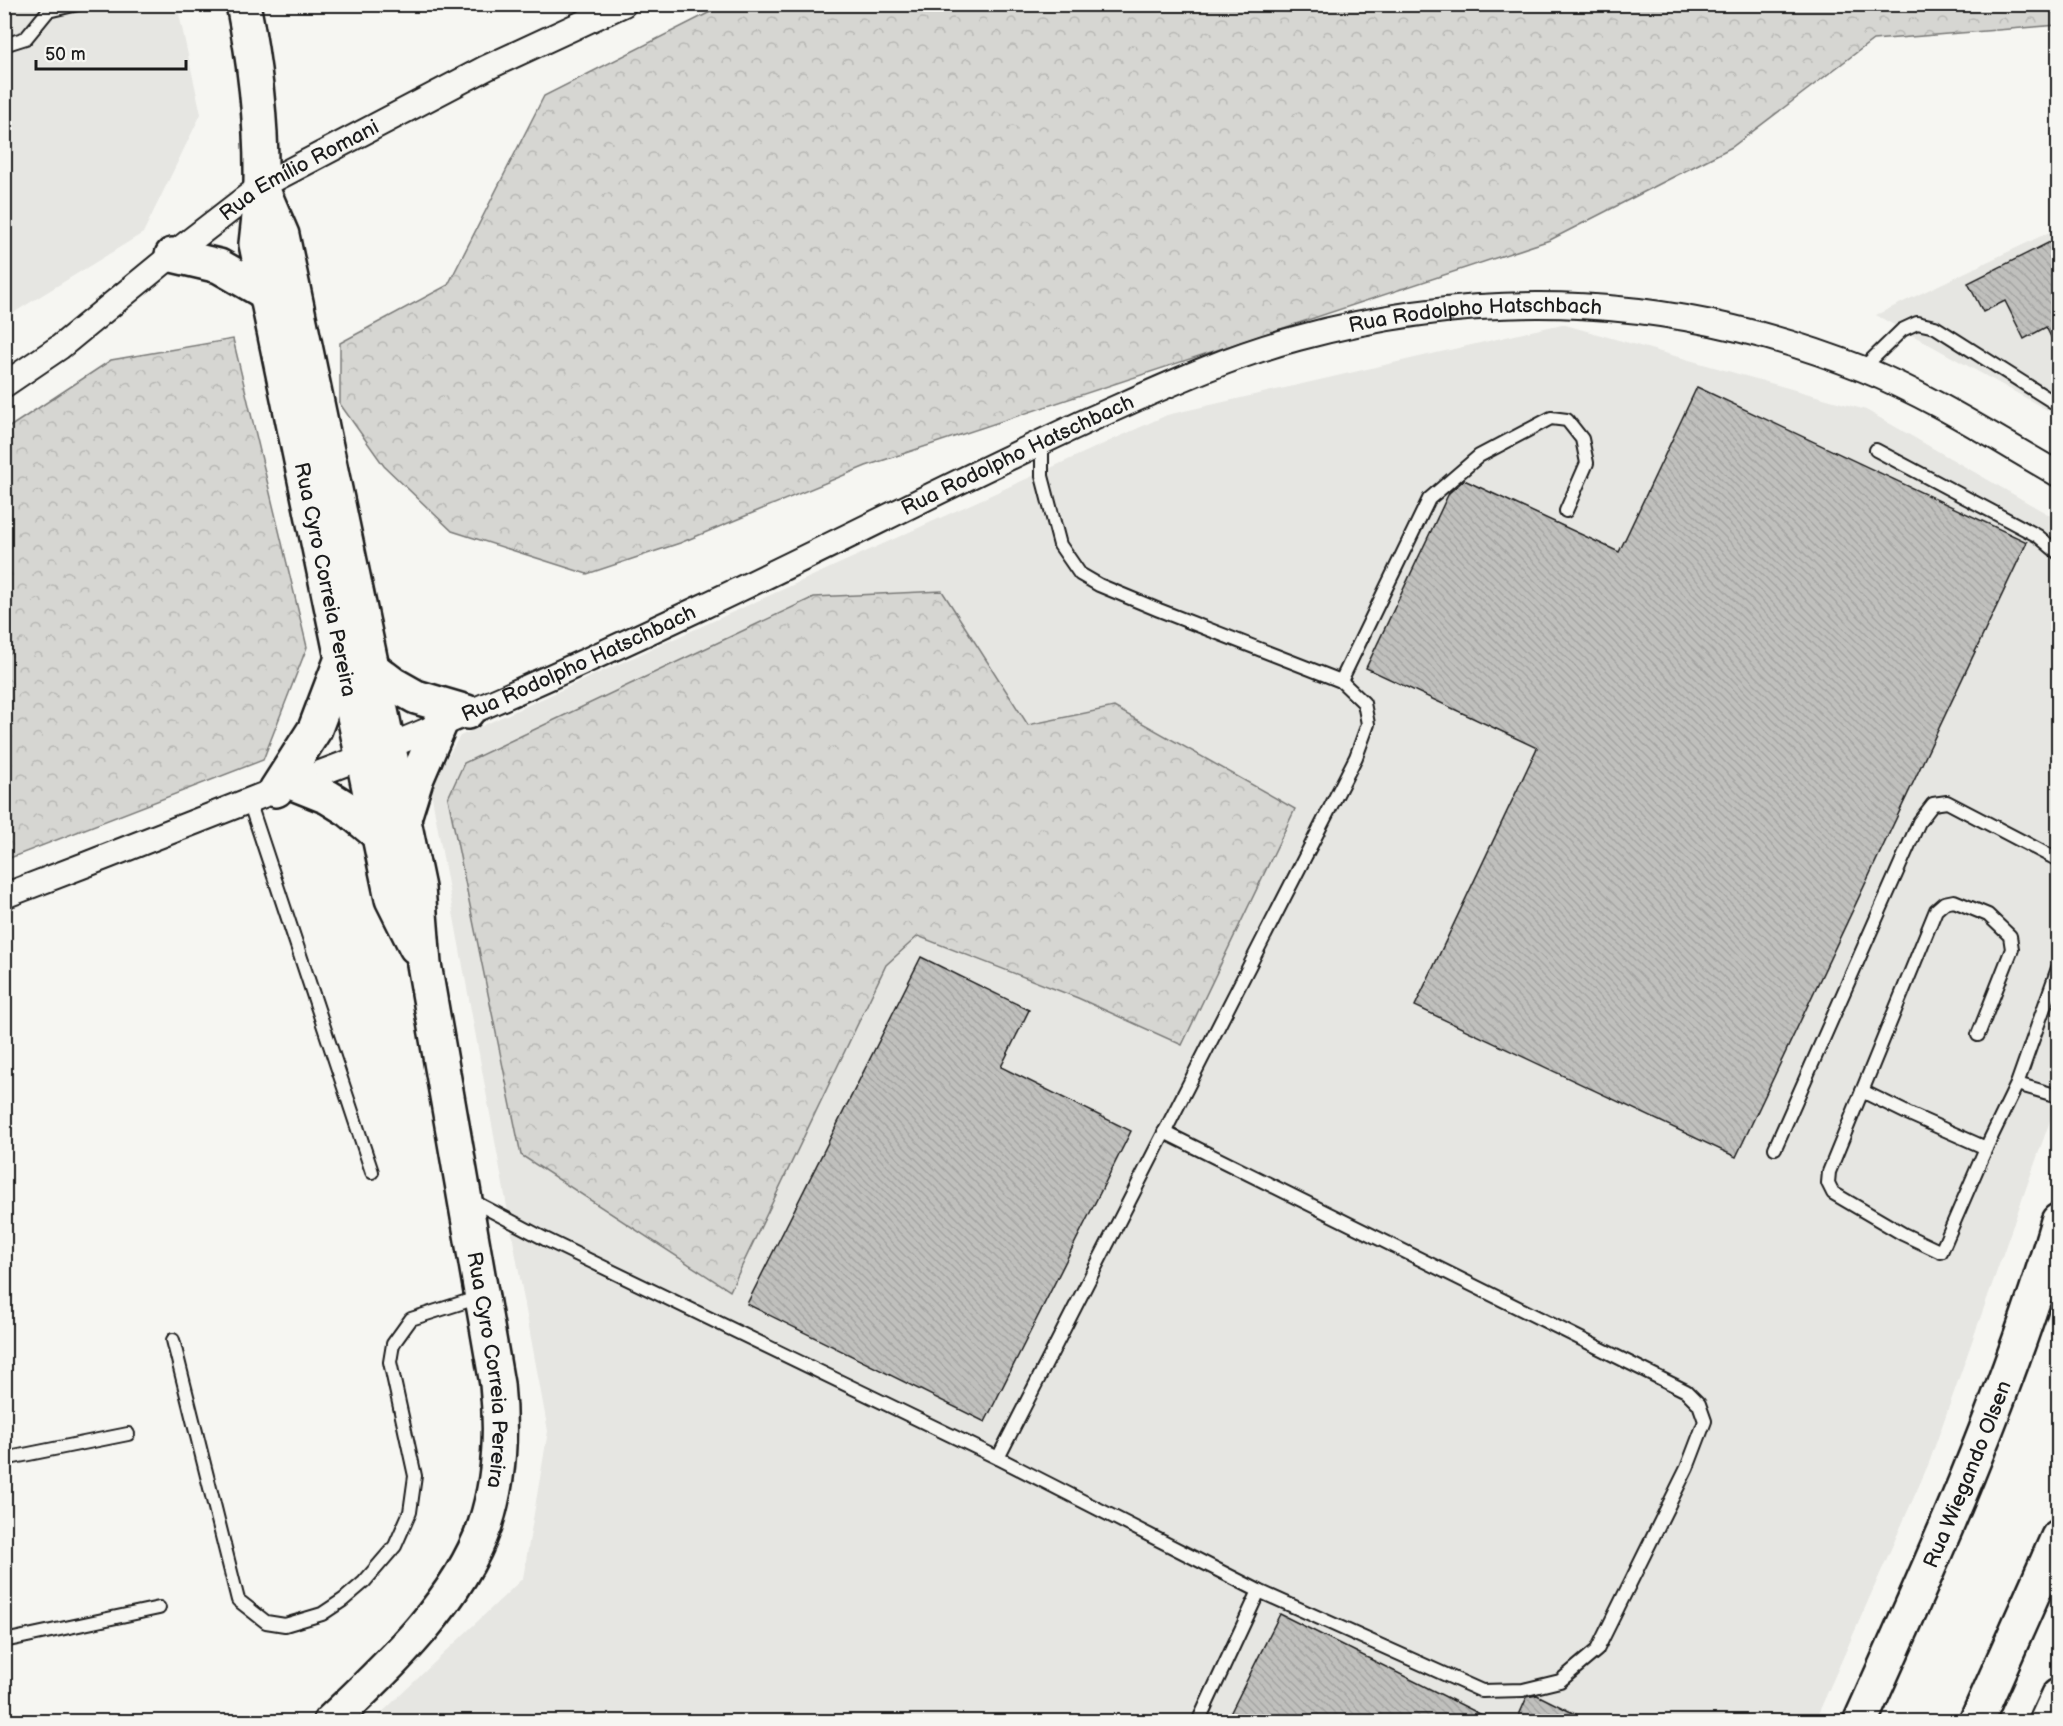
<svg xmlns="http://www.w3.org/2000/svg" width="2063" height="1726" viewBox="0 0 2063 1726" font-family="'Balsamiq Sans',sans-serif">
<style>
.built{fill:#e6e6e2}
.forest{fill:url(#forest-crowns);stroke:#797977;stroke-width:1.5}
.building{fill:url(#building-back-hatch);stroke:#1c1c1c;stroke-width:1.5}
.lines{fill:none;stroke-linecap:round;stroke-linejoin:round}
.lane-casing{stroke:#1c1c1c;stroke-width:16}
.street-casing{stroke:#1c1c1c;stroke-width:28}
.secondary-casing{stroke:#1c1c1c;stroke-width:38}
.highway-casing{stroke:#1c1c1c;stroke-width:38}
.lane{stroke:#f6f6f2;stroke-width:12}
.street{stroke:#f6f6f2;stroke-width:24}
.secondary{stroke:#f6f6f2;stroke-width:33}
.highway{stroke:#f6f6f2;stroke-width:33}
.labels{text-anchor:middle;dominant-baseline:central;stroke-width:4.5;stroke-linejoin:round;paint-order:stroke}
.street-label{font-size:21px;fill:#1c1c1c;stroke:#f6f6f2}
</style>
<defs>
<pattern id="forest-crowns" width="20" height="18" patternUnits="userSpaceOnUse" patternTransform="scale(1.5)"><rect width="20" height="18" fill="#d6d6d2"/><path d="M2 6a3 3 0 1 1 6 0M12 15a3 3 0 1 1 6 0" fill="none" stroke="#b7b7b4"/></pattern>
<pattern id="building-back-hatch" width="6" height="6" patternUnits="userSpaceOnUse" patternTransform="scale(1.5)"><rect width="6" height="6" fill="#c0c0bd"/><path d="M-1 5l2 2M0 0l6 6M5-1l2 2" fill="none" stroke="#a4a4a2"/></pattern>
</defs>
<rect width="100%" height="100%" fill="#f6f6f2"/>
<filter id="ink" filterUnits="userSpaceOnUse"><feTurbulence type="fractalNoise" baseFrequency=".0167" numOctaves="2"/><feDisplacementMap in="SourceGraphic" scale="12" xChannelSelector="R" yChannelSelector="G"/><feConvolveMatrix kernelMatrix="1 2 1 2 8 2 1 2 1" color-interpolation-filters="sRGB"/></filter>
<g filter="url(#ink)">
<g class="built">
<polygon points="5,5 177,5 201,114 143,233 5,318"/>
<polygon points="2058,228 2058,416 1876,315"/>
<polygon points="1562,324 1866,410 2058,520 2058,1098 1929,1463 1815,1721 372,1722 523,1578 548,1431 430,786 460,736 1167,415"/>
</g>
<g class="forest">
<polygon points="726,4 2058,4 2058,25 1873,40 1732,147 1550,240 866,466 680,543 587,574 452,531 384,466 340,404 340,343 448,285 544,96"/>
<polygon points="233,339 307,647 263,760 5,860 5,430 111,360"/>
<polygon points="942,591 1028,725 1114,707 1295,809 1182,1045 1078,998 918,936 886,965 730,1291 521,1155 448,798 464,763 814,597"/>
</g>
<g class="building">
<polygon points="2058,238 2058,351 2046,327 2024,339 2005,301 1983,312 1968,283"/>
<polygon points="1697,387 2027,542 1736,1157 1415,1006 1537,748 1366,668 1449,493 1464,480 1619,552"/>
<polygon points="921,957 1029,1010 1001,1067 1131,1131 985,1422 747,1304"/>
<polygon points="1280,1614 1496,1722 1226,1722"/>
<polygon points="1537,1695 1591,1722 1516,1722 1527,1697"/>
</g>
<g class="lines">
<g class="lane-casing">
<g id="lane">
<polyline points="4,45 26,38 48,11 78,4"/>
<polyline points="1862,369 1902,330 1917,323 1935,327 2058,405"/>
<polyline points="1876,450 2038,536 2058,553"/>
<polyline points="1341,681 1429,499 1479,456 1551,418 1567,420 1582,439 1587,463 1566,511"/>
<polyline points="249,801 372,1172"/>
<polyline points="1978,1035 2012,949 2010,936 1988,915 1954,901 1944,903 1936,910 1829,1172 1828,1183 1833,1193 1903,1234 1941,1252 1986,1148 2017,1084 2058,968"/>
<polyline points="2017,1084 2058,1096"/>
<polyline points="1862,1091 1907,1113 1986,1148"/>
<polyline points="1775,1148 1919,822 1933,804 1947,802 2058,860"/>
<polyline points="469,1199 545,1239 998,1458 1259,1591 1482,1691 1523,1690 1560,1681 1597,1650 1687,1468 1705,1421 1699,1404 1686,1391 1164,1132"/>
<polyline points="173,1340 238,1600 266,1622 285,1625 322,1614 343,1600 364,1582 395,1546 410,1512 415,1476 390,1362 393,1344 411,1319 480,1297"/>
<polyline points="998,1458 1356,757 1368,724 1364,703 1341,681 1159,610 1099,585 1080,574 1060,545 1042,476 1042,442"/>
<polyline points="4,1459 128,1434"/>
<polyline points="4,1641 159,1608"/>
<polyline points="1198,1722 1259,1591"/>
</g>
</g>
<g class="street-casing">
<g id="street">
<path id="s1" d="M4 385 60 347 172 255 261 186 486 68 624 4"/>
<path id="s2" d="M4 896C101 859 198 821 294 783 325 771 356 760 387 747 493 704 598 656 702 607 832 546 960 479 1091 419 1159 389 1226 357 1298 338 1491 286 1677 295 1863 369 1932 397 1995 438 2058 474"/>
</g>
</g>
<g class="secondary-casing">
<g id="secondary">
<path id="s3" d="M243 4C255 64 262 123 261 184 261 204 258 224 256 244L392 899 416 947"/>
<path id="s4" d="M261 186 282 235 418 888 424 964 497 1384C502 1431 500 1479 485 1525 458 1602 388 1667 330 1722"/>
<polyline points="172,255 219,266 266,293"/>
<polyline points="372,668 393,684 416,697 467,712"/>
<polyline points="293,783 328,797 349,810 379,835"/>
<polyline points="276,790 315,729 342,658"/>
<polyline points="404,818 416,780 440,724"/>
<path id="s5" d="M1860 1722C1934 1558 2008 1394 2058 1221"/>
</g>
</g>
<g class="highway-casing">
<g id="highway">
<polyline points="1976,1722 2058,1537"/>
<polyline points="2046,1722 2058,1696"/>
</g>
</g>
<use href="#lane" class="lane"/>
<use href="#street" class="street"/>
<use href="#secondary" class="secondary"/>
<use href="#highway" class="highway"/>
</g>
</g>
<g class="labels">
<g class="street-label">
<text stroke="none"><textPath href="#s1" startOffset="366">Rua Emílio Romani</textPath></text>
<text stroke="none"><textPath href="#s2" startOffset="1590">Rua Rodolpho Hatschbach</textPath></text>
<text stroke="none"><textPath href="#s2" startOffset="1106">Rua Rodolpho Hatschbach</textPath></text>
<text stroke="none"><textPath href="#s3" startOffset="584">Rua Cyro Correia Pereira</textPath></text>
<text stroke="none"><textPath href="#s2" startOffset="620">Rua Rodolpho Hatschbach</textPath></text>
<text stroke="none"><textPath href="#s4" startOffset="1208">Rua Cyro Correia Pereira</textPath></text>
<text stroke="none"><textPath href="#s5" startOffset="270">Rua Wiegando Olsen</textPath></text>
</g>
</g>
<rect width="2063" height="1726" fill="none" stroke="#f6f6f2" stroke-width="24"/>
<rect x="12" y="12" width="2039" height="1702" fill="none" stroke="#1c1c1c" stroke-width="2" filter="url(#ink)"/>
<path d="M36 60v9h150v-9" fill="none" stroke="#1c1c1c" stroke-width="3"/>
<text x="45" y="60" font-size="18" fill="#1c1c1c" stroke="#f6f6f2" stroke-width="4.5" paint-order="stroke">50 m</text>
</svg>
